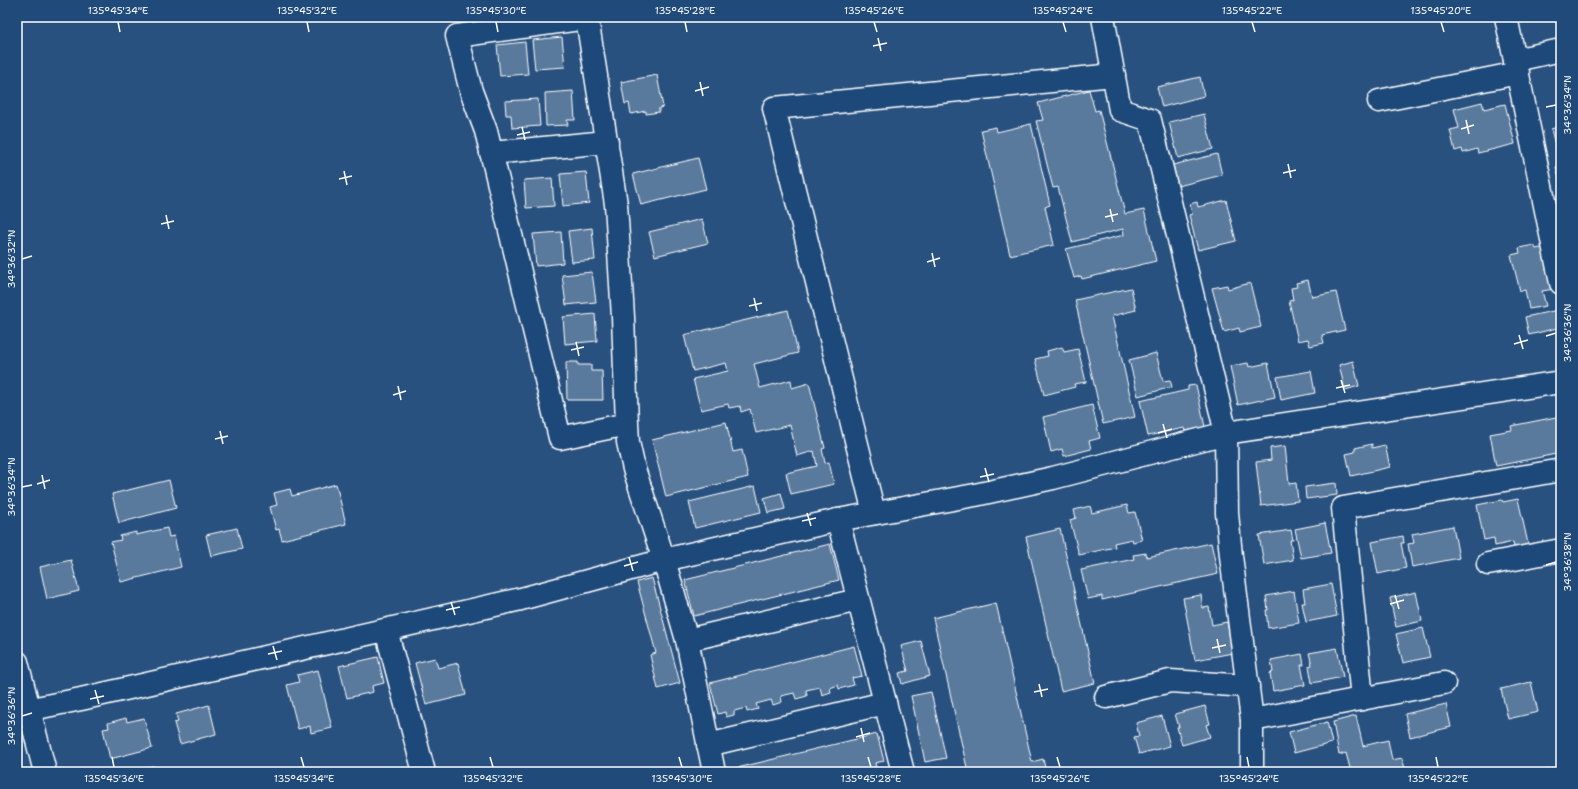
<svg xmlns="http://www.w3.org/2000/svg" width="1578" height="789" viewBox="0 0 1578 789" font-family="'Shantell Sans',sans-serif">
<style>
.building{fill:#5a7a9d;stroke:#fff}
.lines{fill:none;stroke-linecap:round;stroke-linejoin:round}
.minor-casing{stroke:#fff;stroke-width:25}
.major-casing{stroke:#fff;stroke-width:25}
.minor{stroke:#1f4a7a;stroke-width:22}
.major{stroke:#1f4a7a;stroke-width:22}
.ticks{fill:none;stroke:#fff;stroke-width:1.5}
.neatline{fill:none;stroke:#fff;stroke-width:1.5}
.ticks-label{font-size:10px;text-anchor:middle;fill:#fff}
</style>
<rect width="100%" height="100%" fill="#28517f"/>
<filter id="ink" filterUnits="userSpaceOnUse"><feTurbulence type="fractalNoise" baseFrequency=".025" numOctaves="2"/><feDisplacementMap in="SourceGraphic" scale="8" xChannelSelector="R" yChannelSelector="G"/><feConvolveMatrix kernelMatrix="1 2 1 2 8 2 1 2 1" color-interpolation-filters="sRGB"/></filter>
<g filter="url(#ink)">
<g class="building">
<polygon points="562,37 565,67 535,69 532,40"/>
<polygon points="525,42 528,74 500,76 497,45"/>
<polygon points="657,75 663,107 659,108 659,112 646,114 646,111 631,114 629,103 625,104 621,82"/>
<polygon points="1200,77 1204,96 1162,107 1157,87"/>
<polygon points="1089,90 1095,111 1099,110 1125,214 1144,210 1156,261 1082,279 1081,276 1074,278 1066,249 1124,235 1123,229 1072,242 1058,187 1053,188 1036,121 1043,120 1038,103"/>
<polygon points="573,91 575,120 567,120 568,125 546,126 545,93"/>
<polygon points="538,99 540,126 512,128 511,115 506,115 505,101"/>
<polygon points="1482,102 1484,109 1505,104 1515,144 1478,153 1477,149 1463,153 1462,149 1455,151 1450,130 1459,128 1454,109"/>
<polygon points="1204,114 1213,149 1178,158 1169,122"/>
<polygon points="1031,124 1050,205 1045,207 1054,245 1010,255 981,130 996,127 997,132"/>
<polygon points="1561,126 1561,161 1559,161 1551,129"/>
<polygon points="1217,154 1222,175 1178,186 1173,165"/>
<polygon points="698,158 706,189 641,205 633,174"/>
<polygon points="1561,166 1561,186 1556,167"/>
<polygon points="586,172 589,203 563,206 560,174"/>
<polygon points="552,178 554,206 526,208 524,180"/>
<polygon points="1226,200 1236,241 1198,250 1189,215 1192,214 1190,204 1197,202 1198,207"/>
<polygon points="702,219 708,243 655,256 649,232"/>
<polygon points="592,228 595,260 572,262 568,231"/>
<polygon points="561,232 563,263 536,266 533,234"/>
<polygon points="1534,245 1536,249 1545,247 1554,289 1542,291 1546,306 1529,309 1525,290 1520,291 1511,255 1520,253 1519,248"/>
<polygon points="592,272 596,302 566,305 562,275"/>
<polygon points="1308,280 1312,297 1336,292 1345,330 1322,335 1324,343 1310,346 1308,339 1298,341 1289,301 1293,300 1291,288 1297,287 1296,283"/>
<polygon points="1250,283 1261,327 1240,332 1239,328 1224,332 1212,288 1227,285 1228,289"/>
<polygon points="1131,288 1136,310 1112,316 1135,417 1103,424 1075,300"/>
<polygon points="788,310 798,353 754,364 760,388 791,380 792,388 809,383 825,448 822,449 825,463 829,462 834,484 791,494 786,473 817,466 814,451 797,456 790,425 756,433 750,409 741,412 740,406 729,408 728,404 701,410 693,379 728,371 726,363 693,371 684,335"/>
<polygon points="1558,310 1561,327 1529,335 1525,317"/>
<polygon points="595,314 597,341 565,344 563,317"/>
<polygon points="1062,347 1064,352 1078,349 1086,382 1074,384 1075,387 1044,395 1035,359 1048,356 1047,351"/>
<polygon points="1156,353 1163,381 1170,380 1172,387 1138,396 1129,360"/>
<polygon points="1353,361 1359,386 1345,390 1339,365"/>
<polygon points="566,362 578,362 578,365 591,365 591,371 602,371 603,400 567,400"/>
<polygon points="1248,363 1249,367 1268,363 1275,397 1238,405 1230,366"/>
<polygon points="1311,371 1315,393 1281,400 1277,377"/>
<polygon points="1196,385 1205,427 1185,431 1184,428 1148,436 1140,401 1188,390 1188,386"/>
<polygon points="1092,405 1100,438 1089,441 1091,449 1064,456 1062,449 1051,452 1043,417"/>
<polygon points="1561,416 1561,453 1496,466 1490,434 1512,430 1511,426"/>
<polygon points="726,422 733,452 742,450 748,477 666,497 652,440"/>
<polygon points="1372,444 1372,448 1385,445 1390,467 1351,476 1346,454 1355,452 1355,448"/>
<polygon points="1285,446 1289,484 1296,483 1298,501 1261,506 1256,462 1271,460 1270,448"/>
<polygon points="169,480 176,508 119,523 112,494"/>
<polygon points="1336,483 1337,495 1306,499 1305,487"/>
<polygon points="336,484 346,524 282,540 279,529 276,530 270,507 277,505 274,493 290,489 292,496"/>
<polygon points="755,486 761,512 695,528 689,502"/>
<polygon points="781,493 785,509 768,513 764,498"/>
<polygon points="1518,499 1529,548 1515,551 1513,542 1495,546 1494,538 1484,540 1477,505 1502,500 1503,502"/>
<polygon points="1127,505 1129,513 1135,512 1142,540 1133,542 1132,539 1114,543 1115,547 1079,555 1070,520 1076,518 1074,510 1090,506 1092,513"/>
<polygon points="1325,523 1331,553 1301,558 1295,529"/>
<polygon points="1453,526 1459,558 1412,567 1408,544 1414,543 1412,534"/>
<polygon points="167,528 169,537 174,536 181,567 121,582 111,542 121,540 120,536 136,532 136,535"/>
<polygon points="237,528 242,549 211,556 206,535"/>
<polygon points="1060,529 1095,683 1061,691 1026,537"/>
<polygon points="1291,530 1293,540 1290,540 1293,560 1264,565 1259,535"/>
<polygon points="1403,536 1404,543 1401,543 1406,568 1378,574 1372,542"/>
<polygon points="1211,543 1218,574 1102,600 1102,596 1088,599 1081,570 1134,559 1133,555 1146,553 1147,557"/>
<polygon points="830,544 839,580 694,616 685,580"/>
<polygon points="71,560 79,591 47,599 40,567"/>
<polygon points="652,578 680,683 658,689 650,655 656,653 637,582"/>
<polygon points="1331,584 1337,616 1306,622 1302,603 1305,603 1303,589"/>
<polygon points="1294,591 1299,623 1268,628 1266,610 1268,610 1266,596"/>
<polygon points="1416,592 1422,621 1396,627 1390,598"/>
<polygon points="1201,595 1203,608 1209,607 1212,625 1227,622 1233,653 1195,660 1183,598"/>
<polygon points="996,603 1032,762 1043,759 1046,772 968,772 933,618"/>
<polygon points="1423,628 1430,657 1403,663 1396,634"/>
<polygon points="921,641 930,676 902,684 899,673 908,671 901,646"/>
<polygon points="854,646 862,676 852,678 854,685 839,689 838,685 830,688 831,692 822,695 820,687 806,690 807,696 796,699 794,693 781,696 782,702 773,705 771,700 756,704 758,709 747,712 746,708 734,711 734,715 726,717 725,712 718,714 710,683"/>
<polygon points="1337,648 1343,677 1312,683 1309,666 1312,665 1309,653"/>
<polygon points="1302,654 1304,665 1301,665 1305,685 1273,691 1270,673 1273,672 1271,660"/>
<polygon points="378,657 384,683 372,686 373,692 347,698 339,666"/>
<polygon points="435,658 438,668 458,663 466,695 426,705 415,663"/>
<polygon points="318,670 332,728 311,733 310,726 298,729 287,685 299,682 297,675"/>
<polygon points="1531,682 1538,712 1508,719 1501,689"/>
<polygon points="931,692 946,758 925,762 911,696"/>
<polygon points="1446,704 1451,727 1410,737 1405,714"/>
<polygon points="209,705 216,734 180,744 174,723 178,722 176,714"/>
<polygon points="1205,706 1210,724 1206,725 1210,737 1182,745 1177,727 1179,727 1175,714"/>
<polygon points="1162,716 1170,746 1139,754 1134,737 1139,736 1136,723"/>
<polygon points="1356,716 1363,746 1388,740 1392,760 1402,758 1406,772 1351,772 1346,753 1339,755 1333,722"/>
<polygon points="126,718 127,722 144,718 152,748 110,759 103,729 109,728 108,723"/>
<polygon points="1327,722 1332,743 1294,753 1289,732"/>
<polygon points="877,734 884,761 875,763 877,772 734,772 733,769"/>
<polygon points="153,766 154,772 129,772"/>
<polygon points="1561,767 1561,772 1546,772 1546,770"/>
</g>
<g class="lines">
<g class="minor-casing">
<g id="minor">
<polyline points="1103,17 1120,110 1150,120 1226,433 1227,513 1231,556 1252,720 1252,772"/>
<polyline points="1506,17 1561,283"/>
<polyline points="1515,60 1561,50"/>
<polyline points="1379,101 1518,73"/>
<polyline points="491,153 607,142"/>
<polyline points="627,424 560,438 486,131 471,91 457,36 587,18 616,204 623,317 627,424 628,442 634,469 664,560 687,640 714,772"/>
<polyline points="874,513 774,108 1114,75"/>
<polyline points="838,520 903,772"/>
<polyline points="1488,564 1561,550"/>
<polyline points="386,630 424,772"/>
<polyline points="687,640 858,600"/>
<polyline points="1106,697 1170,681 1248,686"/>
<polyline points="1362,699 1343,508 1561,470"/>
<polyline points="17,712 81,699 521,599 664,560 838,520 975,495 1053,478 1226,433 1561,382"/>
<polyline points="1252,720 1444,683"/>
<polyline points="708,745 885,703"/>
</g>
</g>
<g class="major-casing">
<polyline id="major" points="17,662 45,772"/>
</g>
<use href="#minor" class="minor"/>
<use href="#major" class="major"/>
</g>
</g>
<path class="ticks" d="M118 22 120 32M307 22 309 32M496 22 498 32M685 22 687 32M874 22 877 32M1063 22 1066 32M1252 22 1255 32M1441 22 1444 32M878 38 881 51M873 46 887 43M700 82 703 96M695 91 709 87M1546 107 1556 105M1466 120 1469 134M522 127 525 140M1461 129 1474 125M517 135 530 132M1288 164 1291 178M344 171 347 185M1283 173 1296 170M339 179 352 176M1110 209 1113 222M166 215 169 229M1105 217 1118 214M161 224 174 221M932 253 935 267M22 259 32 256M927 262 940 258M754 298 757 311M749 306 762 303M1519 335 1523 349M1546 336 1556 333M576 342 579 356M1514 344 1528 340M571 350 584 347M1341 380 1345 393M398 386 401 400M1336 388 1350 385M393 395 406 391M1163 424 1167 438M220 431 223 444M1158 433 1172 429M215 439 228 436M985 468 989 482M42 475 45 489M980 477 994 474M37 484 50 480M22 487 32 485M807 513 811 526M802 521 816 518M629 557 633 571M1546 565 1556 562M624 566 638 562M1395 595 1399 609M451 602 455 615M1390 604 1404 600M446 610 460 607M1217 639 1220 653M273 646 277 660M1212 648 1226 645M268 654 282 651M1039 684 1042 697M95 690 99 704M1034 692 1048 689M90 699 104 696M22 716 32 713M861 728 864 742M856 737 870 733M112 757 114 767M301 757 304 767M490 757 493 767M679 757 682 767M868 757 871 767M1057 757 1060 767M1247 757 1249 767M1436 757 1438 767"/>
<rect width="1578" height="789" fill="none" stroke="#1f4a7a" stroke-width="44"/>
<rect x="22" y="22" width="1534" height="745" class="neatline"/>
<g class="ticks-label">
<text x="118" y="14">135°45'34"E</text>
<text x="307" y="14">135°45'32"E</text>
<text x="496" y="14">135°45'30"E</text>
<text x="685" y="14">135°45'28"E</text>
<text x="874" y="14">135°45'26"E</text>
<text x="1063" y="14">135°45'24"E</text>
<text x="1252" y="14">135°45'22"E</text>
<text x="1441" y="14">135°45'20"E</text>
<text transform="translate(1567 105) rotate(-90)" y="4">34°36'34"N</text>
<text transform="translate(11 259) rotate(-90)" y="4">34°36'32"N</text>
<text transform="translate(1567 333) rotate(-90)" y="4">34°36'36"N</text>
<text transform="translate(11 487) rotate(-90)" y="4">34°36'34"N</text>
<text transform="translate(1567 562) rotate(-90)" y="4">34°36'38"N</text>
<text transform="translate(11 716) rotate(-90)" y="4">34°36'36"N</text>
<text x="114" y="782">135°45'36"E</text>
<text x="304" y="782">135°45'34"E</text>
<text x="493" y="782">135°45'32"E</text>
<text x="682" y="782">135°45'30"E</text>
<text x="871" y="782">135°45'28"E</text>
<text x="1060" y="782">135°45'26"E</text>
<text x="1249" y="782">135°45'24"E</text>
<text x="1438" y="782">135°45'22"E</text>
</g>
</svg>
